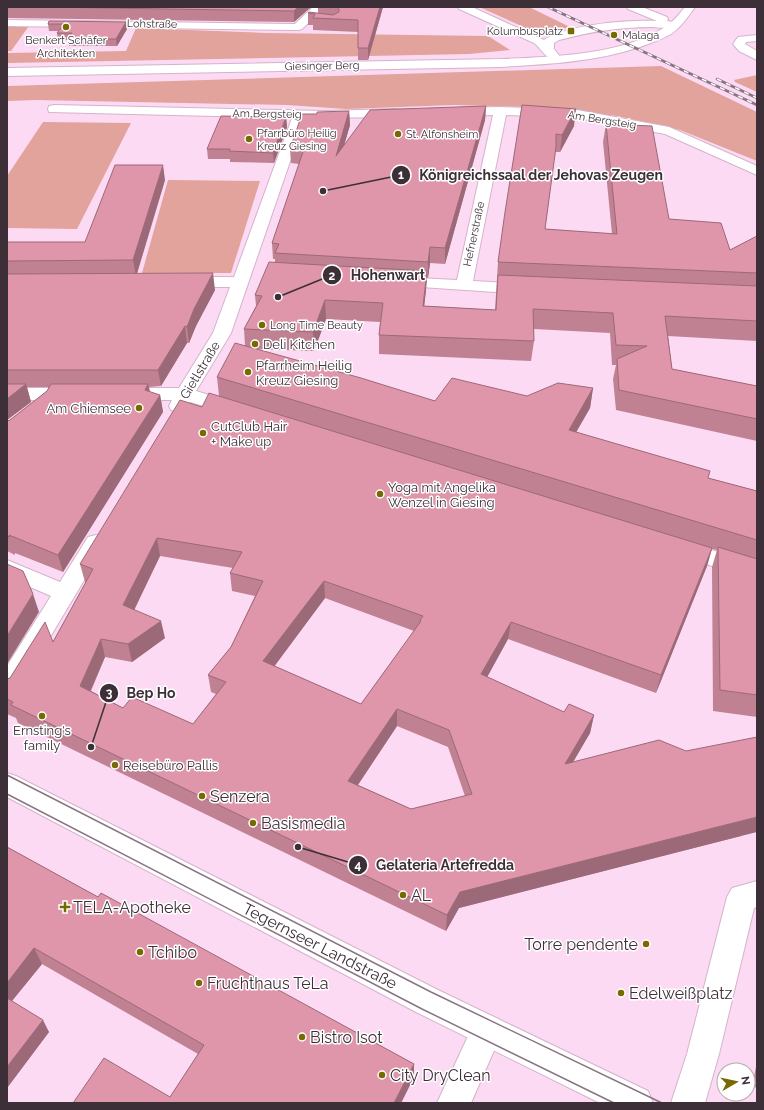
<svg xmlns="http://www.w3.org/2000/svg" width="764" height="1110" viewBox="0 0 764 1110" font-family="Raleway,sans-serif">
<style>
.green{fill:#e1a39b}
.lines{fill:none;stroke-linecap:round;stroke-linejoin:round}
.minor-casing{stroke:#d4b3cb;stroke-width:2}
.major-casing{stroke:#d4b3cb;stroke-width:2}
.minor{fill:#fff;fill-rule:evenodd}
.major{fill:#fff;fill-rule:evenodd}
.tram-far1{stroke:#8a7484;stroke-width:1}
.tram{stroke:#8a7484;stroke-width:1.5}
.rail-casing{stroke:#8a7484;stroke-width:2.5}
.rail{stroke:#fff;stroke-width:1.5;stroke-dasharray:5;stroke-linecap:butt}
.wall{fill:#c08193;fill-rule:evenodd}
.shaded-wall{fill:#9c6978}
.building{fill:#df96ab;stroke:#9c6978;fill-rule:evenodd}
.poi-dot{fill:#766a01;stroke:#fff;stroke-width:1.5}
.labels{text-anchor:middle;dominant-baseline:central;stroke-width:3;stroke-linejoin:round;paint-order:stroke}
.far-street-label{font-size:11px;fill:#3c2f38;stroke:#fff}
.far-poi-label{font-size:11px;fill:#3c2f38;stroke:#fff;text-anchor:start}
.poi-label{font-size:13px;fill:#3c2f38;stroke:#fff;text-anchor:start}
.street-label{font-size:13px;fill:#3c2f38;stroke:#fff}
.near-poi-label{font-size:16px;fill:#3c2f38;stroke:#fff;text-anchor:start}
.near-street-label{font-size:16px;fill:#3c2f38;stroke:#fff}
.leader{fill:none;stroke:#3c2f38;stroke-width:1.5}
.callout-dot{fill:#3c2f38;stroke:#fff;stroke-width:1.5}
.mark-label{font-size:12px;text-anchor:middle;font-weight:bold;fill:#fff}
.callout-label{font-size:14px;text-anchor:middle;font-weight:bold;fill:#3c2f38;stroke:#fff;stroke-width:3;stroke-linejoin:round;paint-order:stroke}
</style>
<rect width="100%" height="100%" fill="#fddaf3"/>
<g class="green">
<polygon points="479,7 533,7 531,8 570,27 546,33 535,32"/>
<polygon points="7,26 29,26 11,51 7,51"/>
<polygon points="136,28 266,33 488,36 510,50 469,54 7,63 7,53 126,51"/>
<polygon points="661,66 757,112 757,161 680,130 617,116 530,107 454,105 346,109 287,105 36,100 7,101 7,86"/>
<polygon points="757,75 757,92 735,82 734,80"/>
<polygon points="43,122 131,123 77,229 7,228 7,176"/>
<polygon points="168,180 260,181 231,273 142,273"/>
</g>
<g class="lines">
<g class="minor-casing">
<g id="minor">
<polygon points="313,7 325,7 302,29 298,30 7,26 7,20 295,24"/>
<path d="M458 7H472L544 40C569 24 628 20 657 21L628 9 627 7H642L667 17 668 19 667 21 679 23 681 25C676 31 659 27 651 27 620 27 589 32 559 40L554 43V49L561 58 559 60C548 63 542 49 534 43L459 9Z"/>
<polygon points="757,35 757,41 746,42 745,44 757,51 757,60 739,51 733,44 738,37"/>
<polygon points="54,105 324,111 396,109 401,110 402,113 401,116 396,117 305,118 231,333 196,391 242,405 244,409 242,413 235,415 190,402 185,410 178,412 171,410 169,406 172,400 127,400 120,398 118,394 120,390 127,388 179,388 213,333 230,287 184,287 178,285 176,282 178,279 184,277 234,277 292,118 49,112 48,109 49,106"/>
<polygon points="500,107 577,110 669,127 757,166 757,175 665,134 577,118 506,115 473,281 526,284 532,286 534,289 532,292 526,294 391,285 389,282 391,279 397,277 457,280 493,115 456,116 451,115 450,112 451,109 456,108"/>
<polygon points="7,388 73,388 80,390 82,394 80,398 73,400 7,400"/>
<polygon points="96,535 104,537 107,542 16,694 7,697 7,666 51,596 7,577 7,560 60,582 88,537"/>
<polygon points="682,541 757,564 757,580 674,554 671,549 674,544"/>
<polygon points="757,881 757,907 754,908 719,1054 705,1103 671,1103 687,1054 727,897 732,888"/>
<polygon points="487,1014 498,1019 503,1030 471,1103 437,1103 476,1019"/>
</g>
</g>
<g class="major-casing">
<g id="major">
<path d="M685 7H695C688 17 681 27 671 34 661 40 650 43 640 47 595 62 548 64 501 67L7 76V68L501 59C549 57 619 55 660 30 670 25 678 16 685 7Z"/>
<polygon points="7,773 16,776 438,990 648,1091 653,1103 600,1103 416,1012 7,797"/>
</g>
</g>
<use href="#minor" class="minor"/>
<use href="#major" class="major"/>
<polyline class="tram-far1" points="7,775 9,776"/>
<g class="tram">
<polyline points="7,775 431,992 662,1103"/>
<polyline points="7,794 422,1009 614,1103"/>
</g>
<g class="rail-casing">
<g id="rail">
<polyline points="548,7 757,105"/>
<polyline points="717,79 757,98"/>
</g>
</g>
<use href="#rail" class="rail"/>
</g>
<g class="wall">
<polygon points="7,7 311,7 294,22 7,18"/>
<polygon points="318,7 383,7 368,60 358,60 358,32 313,30 313,25 308,25 308,13 318,13"/>
<polygon points="126,22 127,29 117,46 69,46 68,40 58,40 57,33 59,31 49,31 48,24"/>
<path d="M522 105 574 126 560 152H555L545 229 612 234 603 142 606 124 669 219 730 250 757 236V341L668 336 672 369 757 386V441L616 410 613 379 616 365H612L610 333 534 329V341L531 361 379 354V335L380 322 326 319 314 351 254 349 435 401 527 396 593 388 590 408 576 432 708 478 757 491V717L713 711 712 567 717 550 712 549 707 566 656 693 508 639 487 677 564 712 594 715 590 733 573 762 741 836 459 908 446 931 18 723 16 718 7 714V679L10 678 53 642 86 582H85L80 564 202 407 219 396 217 377 245 346 244 329 256 306 255 295 275 262V259H273L272 243 299 164 291 163 290 149 317 114 349 111 350 125 344 145 486 106 485 120 445 264 430 263 428 278H427L426 290 424 306 495 310 498 262ZM160 556 233 568 230 573 232 591 255 596 231 647 208 675 211 692 216 694 193 724 123 708 91 691 105 657 132 662 165 638 134 609ZM325 598 414 631 361 704 274 666ZM397 726 448 747 465 796 411 809 358 785Z"/>
<polygon points="286,117 287,127 274,163 230,162 230,159 208,159 207,149"/>
<polygon points="165,180 137,274 215,290 196,326 189,343 187,343 161,386 149,387 150,392 160,395 163,412 63,572 15,553 15,555 7,551 7,421 10,420 47,391 49,387 27,387 31,402 7,420 7,242 85,242"/>
<polygon points="7,847 98,897 414,1064 414,1077 401,1103 73,1103 170,1097 198,1054 42,964 12,1001 49,1032 7,1088"/>
<polygon points="757,1062 757,1088 752,1086"/>
</g>
<g class="shaded-wall">
<polygon points="298,7 311,7 294,22 294,11"/>
<polygon points="380,7 383,7 368,60 368,48"/>
<polygon points="126,22 127,29 117,46 116,39"/>
<polygon points="486,106 485,120 445,264 445,248"/>
<polygon points="576,109 574,126 560,152 562,135"/>
<polygon points="349,111 350,125 337,170 336,156"/>
<polygon points="286,117 287,127 274,163 273,153"/>
<polygon points="163,165 165,180 136,276 133,260"/>
<polygon points="430,247 430,263 428,278 428,262"/>
<polygon points="427,271 426,290 422,326 423,306"/>
<polygon points="213,273 215,290 196,326 189,343 187,327 194,309"/>
<polygon points="325,300 326,319 314,351 313,332"/>
<polygon points="185,326 187,343 161,386 158,370"/>
<polygon points="26,384 31,402 7,420 7,399"/>
<polygon points="148,384 152,402 145,390"/>
<polygon points="593,388 590,408 566,450 569,430"/>
<polygon points="160,395 163,412 63,572 58,555"/>
<polygon points="157,538 160,556 128,623 123,605"/>
<polygon points="712,548 707,566 656,693 661,675"/>
<polygon points="324,581 325,598 265,679 263,661"/>
<polygon points="33,594 39,612 7,664 7,636"/>
<polygon points="161,621 165,638 132,662 128,644"/>
<polygon points="511,622 508,639 479,692 481,674"/>
<polygon points="101,639 105,657 85,703 80,686"/>
<polygon points="397,709 397,726 349,798 348,781"/>
<polygon points="594,715 590,733 562,781 565,764"/>
<polygon points="757,817 757,832 741,836 459,908 446,931 447,915 460,892"/>
<polygon points="34,948 42,964 7,1007 7,983"/>
<polygon points="43,1020 49,1032 7,1088 7,1067"/>
<polygon points="414,1064 414,1077 401,1103 394,1103"/>
</g>
<g class="building">
<polygon points="41,7 298,7 294,11"/>
<polygon points="336,7 380,7 368,48 358,48 358,20 313,18 315,14 308,13 309,12 333,15 339,12 339,9"/>
<polygon points="49,21 126,22 116,39 68,39 72,33 57,33 64,24 48,24"/>
<polygon points="522,105 576,109 562,135 556,134 556,147 545,229 617,234 606,124 652,126 669,219 721,223 730,250 757,236 757,273 498,262 505,212"/>
<polygon points="486,106 445,248 430,247 428,262 275,253 279,244 272,243 304,149 290,149 302,114 317,114 317,112 349,111 336,156 370,110"/>
<polygon points="221,116 286,117 273,153 229,151 230,149 207,149"/>
<polygon points="115,165 163,165 133,260 7,261 7,242 85,242"/>
<polygon points="269,262 427,271 423,306 496,310 498,275 757,286 757,321 665,316 672,369 757,386 757,419 619,390 617,359 647,346 616,345 613,313 533,309 534,341 379,335 383,303 325,300 313,332 244,329 262,296 255,295"/>
<polygon points="213,273 194,309 187,327 185,326 158,370 7,370 7,274"/>
<polygon points="235,343 361,378 435,401 452,378 527,396 558,383 593,388 569,430 710,471 708,478 757,491 757,540 217,377"/>
<polygon points="7,384 26,384 7,399"/>
<polygon points="51,384 148,384 145,390 160,395 58,555 9,535 10,537 7,536 7,421 10,420 47,391"/>
<path d="M209 393 712 548 661 675 511 622 481 674 564 712 569 704 594 715 565 764 659 740 686 751 757 737V817L460 892 447 915 11 705 13 702 7 699V679L10 678 45 622 53 642 93 569 80 564 180 400 202 407ZM157 538 242 552 230 573 263 581 231 647 208 675 226 682 193 724 132 697 123 708 80 686 101 639 128 644 161 621 123 605ZM324 581 423 616 420 620 421 621 361 704 263 661ZM397 709 449 730 472 794 411 809 348 781Z"/>
<polygon points="718,547 757,559 757,695 720,690"/>
<polygon points="7,564 23,571 33,594 7,636"/>
<polygon points="7,847 98,897 101,893 414,1064 394,1103 73,1103 104,1058 170,1097 204,1045 34,948 7,983"/>
<polygon points="7,998 43,1020 7,1067"/>
</g>
<g class="poi-dot">
<circle cx="66" cy="27" r="4"/>
<rect x="567" y="27" width="8" height="8" rx="2"/>
<circle cx="614" cy="35" r="4"/>
<circle cx="398" cy="134" r="4"/>
<circle cx="249" cy="139" r="4"/>
<circle cx="262" cy="325" r="4"/>
<circle cx="255" cy="344" r="4"/>
<circle cx="248" cy="372" r="4"/>
<circle cx="139" cy="408" r="4"/>
<circle cx="203" cy="433" r="4"/>
<circle cx="380" cy="494" r="4"/>
<circle cx="42" cy="716" r="4"/>
<circle cx="115" cy="765" r="4"/>
<circle cx="202" cy="796" r="4"/>
<circle cx="253" cy="823" r="4"/>
<circle cx="403" cy="895" r="4"/>
<path d="M63 901h4v4h4v4h-4v4h-4v-4h-4v-4h4z"/>
<circle cx="646" cy="944" r="4"/>
<circle cx="140" cy="952" r="4"/>
<circle cx="199" cy="983" r="4"/>
<circle cx="621" cy="993" r="4"/>
<circle cx="302" cy="1037" r="4"/>
<circle cx="382" cy="1075" r="4"/>
</g>
<g class="labels">
<g class="far-street-label">
<text transform="translate(152 24) rotate(1)">Lohstraße</text>
<text transform="translate(322 66) rotate(-1)">Giesinger Berg</text>
<text transform="translate(267 114) rotate(1)">Am Bergsteig</text>
<text transform="translate(602 120) rotate(9)">Am Bergsteig</text>
<text transform="translate(474 234) rotate(-78)">Hefnerstraße</text>
</g>
<g class="far-poi-label">
<text x="563" y="31" text-anchor="end">Kolumbusplatz</text>
<text x="622" y="35">Malaga</text>
<text x="66" y="40" text-anchor="middle">Benkert Schäfer<tspan x="66" dy="13">Architekten</tspan></text>
<text x="257" y="133">Pfarrbüro Heilig<tspan x="257" dy="13">Kreuz Giesing</tspan></text>
<text x="406" y="134">St. Alfonsheim</text>
<text x="270" y="325">Long Time Beauty</text>
</g>
<g class="poi-label">
<text x="263" y="344">Deli Kitchen</text>
<text x="256" y="365">Pfarrheim Heilig<tspan x="256" dy="15">Kreuz Giesing</tspan></text>
<text x="131" y="408" text-anchor="end">Am Chiemsee</text>
<text x="211" y="426">CutClub Hair<tspan x="211" dy="15">+ Make up</tspan></text>
<text x="388" y="487">Yoga mit Angelika<tspan x="388" dy="15">Wenzel in Giesing</tspan></text>
<text x="42" y="730" text-anchor="middle">Ernsting's<tspan x="42" dy="15">family</tspan></text>
<text x="123" y="765">Reisebüro Pallis</text>
</g>
<g class="street-label">
<text transform="translate(200 370) rotate(-59)">Gietlstraße</text>
</g>
<g class="near-poi-label">
<text x="210" y="796">Senzera</text>
<text x="261" y="823">Basismedia</text>
<text x="411" y="895">AL</text>
<text x="73" y="907">TELA-Apotheke</text>
<text x="638" y="944" text-anchor="end">Torre pendente</text>
<text x="148" y="952">Tchibo</text>
<text x="207" y="983">Fruchthaus TeLa</text>
<text x="629" y="993">Edelweißplatz</text>
<text x="310" y="1037">Bistro Isot</text>
<text x="390" y="1075">City DryClean</text>
</g>
<g class="near-street-label">
<text transform="translate(320 946) rotate(27)">Tegernseer Landstraße</text>
</g>
</g>
<path class="leader" d="M323 191L401 175M278 297L332 275M91 747L109 693M298 847L358 865"/>
<g class="callout-dot">
<circle cx="323" cy="191" r="4"/>
<circle cx="278" cy="297" r="4"/>
<circle cx="91" cy="747" r="4"/>
<circle cx="298" cy="847" r="4"/>
<circle cx="401" cy="175" r="10"/>
<circle cx="332" cy="275" r="10"/>
<circle cx="109" cy="693" r="10"/>
<circle cx="358" cy="865" r="10"/>
</g>
<g class="mark-label">
<text x="401" y="179">1</text>
<text x="332" y="280">2</text>
<text x="109" y="697">3</text>
<text x="358" y="869">4</text>
</g>
<g class="callout-label">
<text x="541" y="180">Königreichssaal der Jehovas Zeugen</text>
<text x="388" y="280">Hohenwart</text>
<text x="151" y="698">Bep Ho</text>
<text x="445" y="870">Gelateria Artefredda</text>
</g>
<rect width="764" height="1110" fill="none" stroke="#3c2f38" stroke-width="16"/>
<g transform="translate(736 1082) rotate(81)"><circle r="19" fill="#ffffff" stroke="#b1acaf"/>
<path d="M0-3L7 15L0 10L-7 15Z" fill="#766a01"/>
<text y="-6" font-size="11" font-weight="bold" text-anchor="middle" fill="#3c2f38">N</text>
</g>
</svg>
